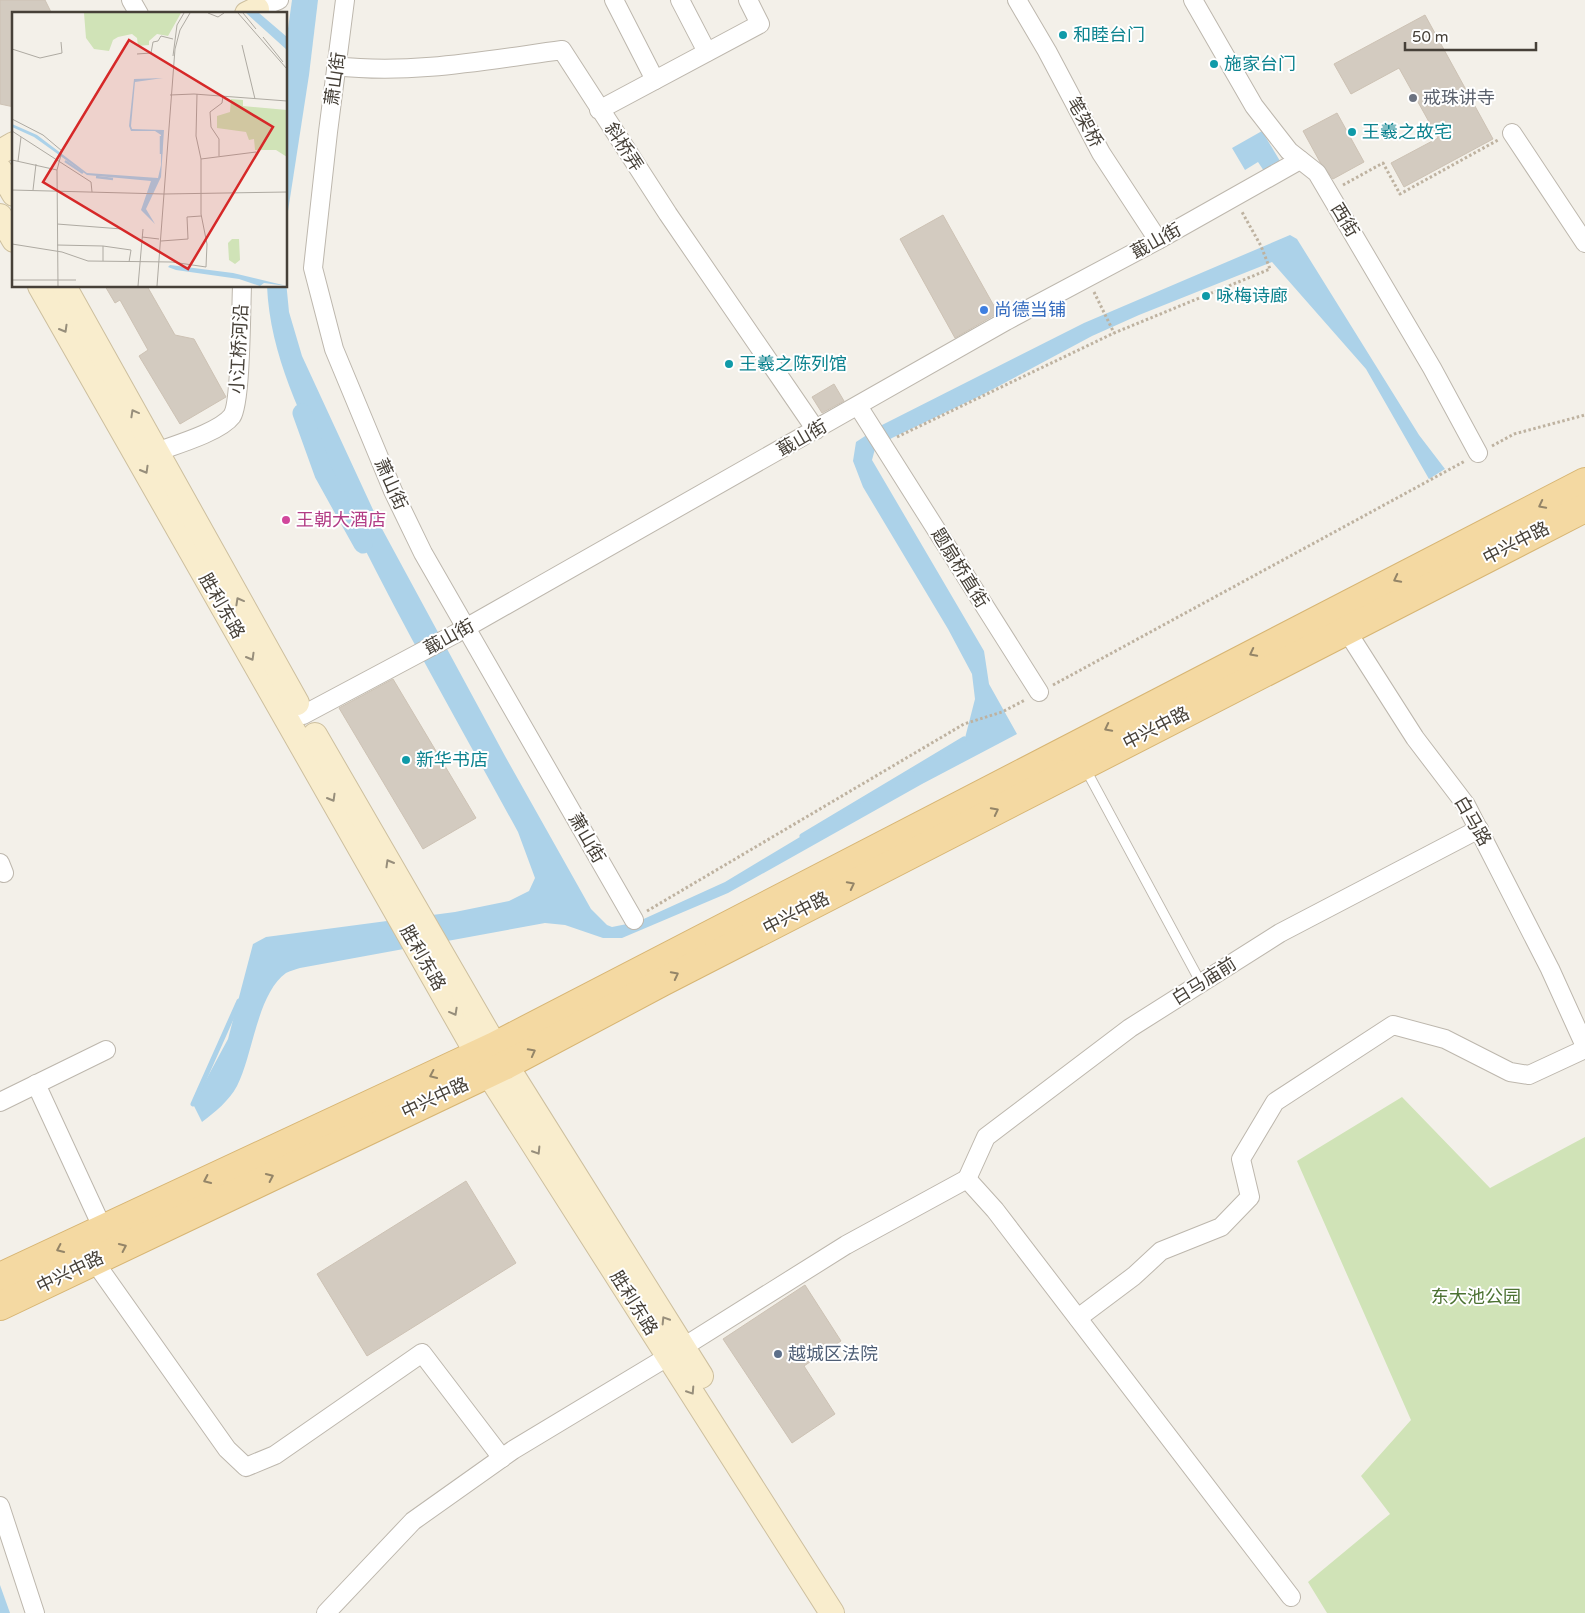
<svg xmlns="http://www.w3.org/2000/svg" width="1585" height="1613" viewBox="0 0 1585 1613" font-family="'Varela Round','Noto Sans SC',sans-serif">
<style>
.green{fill:#d0e3b7}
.water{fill:#acd2e9}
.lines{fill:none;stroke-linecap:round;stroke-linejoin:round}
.stream{stroke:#acd2e9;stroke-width:5}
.canal{stroke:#acd2e9;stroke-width:19}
.building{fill:#d3cbc0;stroke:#cdc2b4}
.lane-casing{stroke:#bdb7ad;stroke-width:11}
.street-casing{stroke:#bdb7ad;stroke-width:20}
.secondary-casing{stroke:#cdbf9e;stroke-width:26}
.primary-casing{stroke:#d7b573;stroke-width:30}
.path{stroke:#beb2a0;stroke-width:3;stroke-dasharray:2.5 2.5;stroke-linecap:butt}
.lane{stroke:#fff;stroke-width:9}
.street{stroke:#fff;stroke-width:18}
.secondary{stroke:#f9edcd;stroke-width:24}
.primary{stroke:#f4d9a2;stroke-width:28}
.oneway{stroke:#978e7b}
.oneway2{stroke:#948568}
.culture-dot{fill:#0f9aa8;stroke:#fff;stroke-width:2}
.worship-dot{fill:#6b7280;stroke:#fff;stroke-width:2}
.shop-dot{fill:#3f7fe0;stroke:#fff;stroke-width:2}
.hotel-dot{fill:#d1479c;stroke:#fff;stroke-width:2}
.service-dot{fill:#5c6f8a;stroke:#fff;stroke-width:2}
.labels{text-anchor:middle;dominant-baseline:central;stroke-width:4;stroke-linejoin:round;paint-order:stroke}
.culture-label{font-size:18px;fill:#0d838f;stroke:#fff;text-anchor:start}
.street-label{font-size:18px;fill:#464038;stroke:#fff}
.worship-label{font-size:18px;fill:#5b616d;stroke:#fff;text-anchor:start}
.shop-label{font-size:18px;fill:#366cbe;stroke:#fff;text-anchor:start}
.hotel-label{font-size:18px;fill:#b23c85;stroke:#fff;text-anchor:start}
.park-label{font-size:18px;fill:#4c7232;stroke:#fff}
.service-label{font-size:18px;fill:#4e5e75;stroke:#fff;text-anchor:start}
.inset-river{fill:none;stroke:#acd2e9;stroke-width:2.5}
.inset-road{fill:none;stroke:#aeaaa2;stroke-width:1}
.view{fill:#d62828;fill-opacity:0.15;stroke:#d62828;stroke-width:2.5}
.inset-edge{fill:none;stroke:#464038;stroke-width:2.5}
</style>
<rect width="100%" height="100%" fill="#f3f0e9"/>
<polygon class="green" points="1402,1097 1490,1188 1585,1137 1585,1613 1327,1613 1308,1582 1390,1514 1361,1476 1411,1420 1297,1161"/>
<g class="water">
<polygon points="292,0 318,0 309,75 286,224 286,43"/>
<polygon points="1262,131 1280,161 1264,171 1258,162 1245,170 1232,148"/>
<path d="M1290 235 1297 239 1419 435 1445 469 1429 479 1366 369 1272 262 1139 315 1092 336 980 396 892 438 875 449 872 460 984 651 989 684 1017 734 922 784 728 893 622 938H603L565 925 545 923 300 968C296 969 290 971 286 973 257 994 253 1055 237 1086 229 1101 215 1112 202 1122L193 1104 228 1039 253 944 266 937 455 912 509 901 529 891 535 878 518 832C454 715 387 599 330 478 302 417 270 356 267 286H286V281L289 312 302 356 381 527 505 756 591 909 607 925 612 927 637 922 725 882 965 738 975 699 972 674 948 629 863 487 853 461 856 442 882 425 1084 323Z"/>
<polygon points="0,1585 10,1613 0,1613"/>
</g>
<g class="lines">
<g class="stream">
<polyline points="802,836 964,739"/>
<polyline points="193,1104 239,1001"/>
</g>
<polyline class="canal" points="302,413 324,474 363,544"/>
</g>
<g class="building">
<polygon points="0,0 45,0 52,14 14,14 14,107 0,104"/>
<polygon points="1425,15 1493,139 1404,187 1391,163 1438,138 1399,68 1351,94 1334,64"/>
<polygon points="1337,113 1364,162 1333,179 1320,162 1303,131"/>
<polygon points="943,215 998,313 955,338 900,239"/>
<polygon points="105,286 147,286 175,335 194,339 226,397 180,424 139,356 148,350 120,300 115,303"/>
<polygon points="834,384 844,401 822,413 812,397"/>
<polygon points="393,679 476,818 423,849 339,708"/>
<polygon points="466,1181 516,1263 367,1356 317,1274"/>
<polygon points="805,1285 841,1341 804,1366 835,1414 792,1443 723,1339"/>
</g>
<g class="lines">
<g class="lane-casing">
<polyline id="lane" points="1085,768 1201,983"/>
</g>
<g class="street-casing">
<g id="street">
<polyline points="131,0 139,14"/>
<polyline points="345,0 328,132 313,268 334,349 393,491 423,553 634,920"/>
<polyline points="614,0 655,80"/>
<polyline points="680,0 707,52"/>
<polyline points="1017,0 1047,51 1101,153 1158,240"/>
<polyline points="1193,0 1254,106 1289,151 1317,173 1432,368 1478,453"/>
<polyline points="257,9 279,0"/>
<path d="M336 66C411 75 488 60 562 50L668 214 816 430"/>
<polyline points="599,110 760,24 748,0"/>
<polyline points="1512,133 1585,243"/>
<polyline points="858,406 1039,692"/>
<path d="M156 452C175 445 220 432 232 416 241 403 241 308 242 286"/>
<polyline points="1341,622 1415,738 1466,805 1550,969 1585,1046"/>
<polyline points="303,715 455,634 1006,321 1158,240 1300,160"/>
<polyline points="0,863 4,873"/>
<polyline points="36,1084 103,1229"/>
<polyline points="0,1102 106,1050"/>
<polyline points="967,1179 986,1137 1130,1028 1280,933 1479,829"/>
<polyline points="94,1261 227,1449 246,1467 275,1455 422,1353 502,1458"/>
<polyline points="1078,1318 1134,1276 1161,1251 1221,1227 1250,1197 1241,1159 1275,1102 1393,1025 1445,1039 1510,1072 1529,1075 1585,1049"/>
<polyline points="0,1506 35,1613"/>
<polyline points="326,1613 413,1521 513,1450 669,1356 846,1245 967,1179 995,1210 1291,1597"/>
</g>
</g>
<g class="secondary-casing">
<g id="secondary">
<polyline points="247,14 257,9"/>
<polyline points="0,152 14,144"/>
<polyline points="0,170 14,194"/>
<polyline points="0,216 14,240"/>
<polyline points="40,286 488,1073 832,1613"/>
<polyline points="64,286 297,703"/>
<polyline points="315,735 506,1065 701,1376"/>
</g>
</g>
<g class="primary-casing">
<g id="primary">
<polyline points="0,1277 495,1046 1585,482"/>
<polyline points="0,1306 506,1065 662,982 1585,508"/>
</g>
</g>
<g class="path">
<polyline points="1343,185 1383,163 1400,194 1498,140"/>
<polyline points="1094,292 1114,333"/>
<polyline points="897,437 1114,333 1270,269 1261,246 1242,212"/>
<polyline points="1492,446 1514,434 1585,415"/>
<polyline points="1053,685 1465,461"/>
<polyline points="647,911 964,724 1002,712 1025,700"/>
</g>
<use href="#lane" class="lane"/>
<use href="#street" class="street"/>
<use href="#secondary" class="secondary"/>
<use href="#primary" class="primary"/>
</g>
<defs><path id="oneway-chevron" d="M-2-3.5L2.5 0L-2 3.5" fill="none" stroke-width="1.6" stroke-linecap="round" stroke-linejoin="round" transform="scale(1.25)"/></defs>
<g class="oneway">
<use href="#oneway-chevron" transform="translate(64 329) rotate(60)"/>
<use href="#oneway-chevron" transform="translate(134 413) rotate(-119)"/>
<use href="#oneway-chevron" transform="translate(145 470) rotate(60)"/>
<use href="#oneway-chevron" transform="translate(239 601) rotate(-119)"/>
<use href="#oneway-chevron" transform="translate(251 657) rotate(60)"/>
<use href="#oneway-chevron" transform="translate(332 798) rotate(60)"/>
<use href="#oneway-chevron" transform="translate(389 863) rotate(-120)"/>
<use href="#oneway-chevron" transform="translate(454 1012) rotate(61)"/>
<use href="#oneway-chevron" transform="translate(537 1151) rotate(58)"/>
<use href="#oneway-chevron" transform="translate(665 1320) rotate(-122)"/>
<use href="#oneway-chevron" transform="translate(691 1391) rotate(57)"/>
</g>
<g class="oneway2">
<use href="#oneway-chevron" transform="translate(1542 505) rotate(153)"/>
<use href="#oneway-chevron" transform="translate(1397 579) rotate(153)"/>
<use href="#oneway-chevron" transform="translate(1253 653) rotate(153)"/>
<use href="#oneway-chevron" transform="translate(1108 728) rotate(153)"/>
<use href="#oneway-chevron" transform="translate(995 811) rotate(-27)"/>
<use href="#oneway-chevron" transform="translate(851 885) rotate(-27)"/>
<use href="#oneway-chevron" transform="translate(675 975) rotate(-27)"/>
<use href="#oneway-chevron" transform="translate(532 1052) rotate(-28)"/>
<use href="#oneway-chevron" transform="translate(433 1075) rotate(155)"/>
<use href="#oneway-chevron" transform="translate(270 1177) rotate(-25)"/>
<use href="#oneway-chevron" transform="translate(207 1180) rotate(155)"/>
<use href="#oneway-chevron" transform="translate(123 1247) rotate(-25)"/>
<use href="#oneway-chevron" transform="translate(60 1249) rotate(155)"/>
</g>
<g class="culture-dot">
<circle cx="1063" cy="35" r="5"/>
<circle cx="1214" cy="64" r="5"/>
<circle cx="1352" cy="132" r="5"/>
<circle cx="1206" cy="296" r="5"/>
<circle cx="729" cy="364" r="5"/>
<circle cx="406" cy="760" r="5"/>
</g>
<circle class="worship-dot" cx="1413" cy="98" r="5"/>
<circle class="shop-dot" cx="984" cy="310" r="5"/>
<circle class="hotel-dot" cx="286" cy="520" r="5"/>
<circle class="service-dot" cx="778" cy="1354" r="5"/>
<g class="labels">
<g class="culture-label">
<text x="1073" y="35">和睦台门</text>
<text x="1224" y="64">施家台门</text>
<text x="1362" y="132">王羲之故宅</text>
<text x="1216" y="296">咏梅诗廊</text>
<text x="739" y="364">王羲之陈列馆</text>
<text x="416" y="760">新华书店</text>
</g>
<g class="street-label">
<text transform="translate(335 79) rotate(-82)">萧山街</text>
<text transform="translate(1085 122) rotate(62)">笔架桥</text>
<text transform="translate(624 147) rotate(57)">斜桥弄</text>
<text transform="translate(1345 220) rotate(59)">西街</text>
<text transform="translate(1156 241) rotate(-29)">蕺山街</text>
<text transform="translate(239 349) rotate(-87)">小江桥河沿</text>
<text transform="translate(802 438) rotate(-30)">蕺山街</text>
<text transform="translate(391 484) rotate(66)">萧山街</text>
<text transform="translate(1516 543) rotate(-27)">中兴中路</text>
<text transform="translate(960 568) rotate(58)">题扇桥直街</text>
<text transform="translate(222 606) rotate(60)">胜利东路</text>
<text transform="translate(449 637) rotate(-29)">蕺山街</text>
<text transform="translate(1156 728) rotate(-27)">中兴中路</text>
<text transform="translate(1473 821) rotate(60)">白马路</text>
<text transform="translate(587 838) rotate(60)">萧山街</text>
<text transform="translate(796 913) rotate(-27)">中兴中路</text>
<text transform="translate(423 958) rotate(60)">胜利东路</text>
<text transform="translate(1204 981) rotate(-32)">白马庙前</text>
<text transform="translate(435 1098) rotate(-25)">中兴中路</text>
<text transform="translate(70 1272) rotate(-26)">中兴中路</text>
<text transform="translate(634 1303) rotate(58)">胜利东路</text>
</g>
<g class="worship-label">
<text x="1423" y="98">戒珠讲寺</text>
</g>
<g class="shop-label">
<text x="994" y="310">尚德当铺</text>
</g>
<g class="hotel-label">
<text x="296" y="520">王朝大酒店</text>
</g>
<g class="park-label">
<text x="1476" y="1297">东大池公园</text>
</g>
<g class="service-label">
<text x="788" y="1354">越城区法院</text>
</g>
</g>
<g transform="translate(12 12)">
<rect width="275" height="275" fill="#f3f0e9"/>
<path d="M72 1H169L156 24 145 22 137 29V33L126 34 125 26 120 22 106 25 101 28 97 39 82 37 74 26ZM219 87 231 88V94L275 98V145L264 138H243L242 127 237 128 234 120 205 116V104L218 100ZM220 227H227L228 248 223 252 217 248 216 231Z" fill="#d0e3b7"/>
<path d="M234 1H247L275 25V38ZM151 66 123 70 119 114 120 117 152 118 149 165 134 197 143 212 129 198 139 169 75 163 22 125 0 115V112L25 123 75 161 146 166 149 153V123L143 119H119L117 114 122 67ZM158 253 221 261 275 274 252 271 248 274 227 267 164 258 156 255Z" fill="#acd2e9"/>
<path class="inset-river" d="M149 142V124M53 149 71 161M84 165 101 167"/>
<path class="inset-road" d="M196 1 206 5 212 1M226 1 275 57M231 1 244 17M251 25 271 50M230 33 243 87M0 37 28 46 50 41 49 30M125 42 139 41 141 30 146 29 149 24 161 27M161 44 165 13 172 1M185 82 184 124 189 147M158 83 182 82 275 89M0 107 31 123 50 139 45 158 46 274M0 119 79 170 80 180M207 144V127L199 115 198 100 210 91 211 84M0 148 45 158M6 149 9 125M0 178 152 182 275 180M21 178 24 152M45 212 110 217M130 225 147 227M149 229 176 227 175 205 189 204M0 232 50 240 76 249 160 250 194 255 195 232 189 202V147L244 140M45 233 91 234V249M91 234 119 238 117 250M0 268H64M126 274 131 217M145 274 163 37 168 18 178 1"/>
<path class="view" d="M117 28 261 115 176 257 31 170Z"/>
<rect width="275" height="275" class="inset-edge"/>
</g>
<path d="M1405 42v8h131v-8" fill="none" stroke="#464038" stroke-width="2.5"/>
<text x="1412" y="42" font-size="15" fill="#464038" stroke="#ffffff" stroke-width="4" paint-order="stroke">50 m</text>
</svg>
